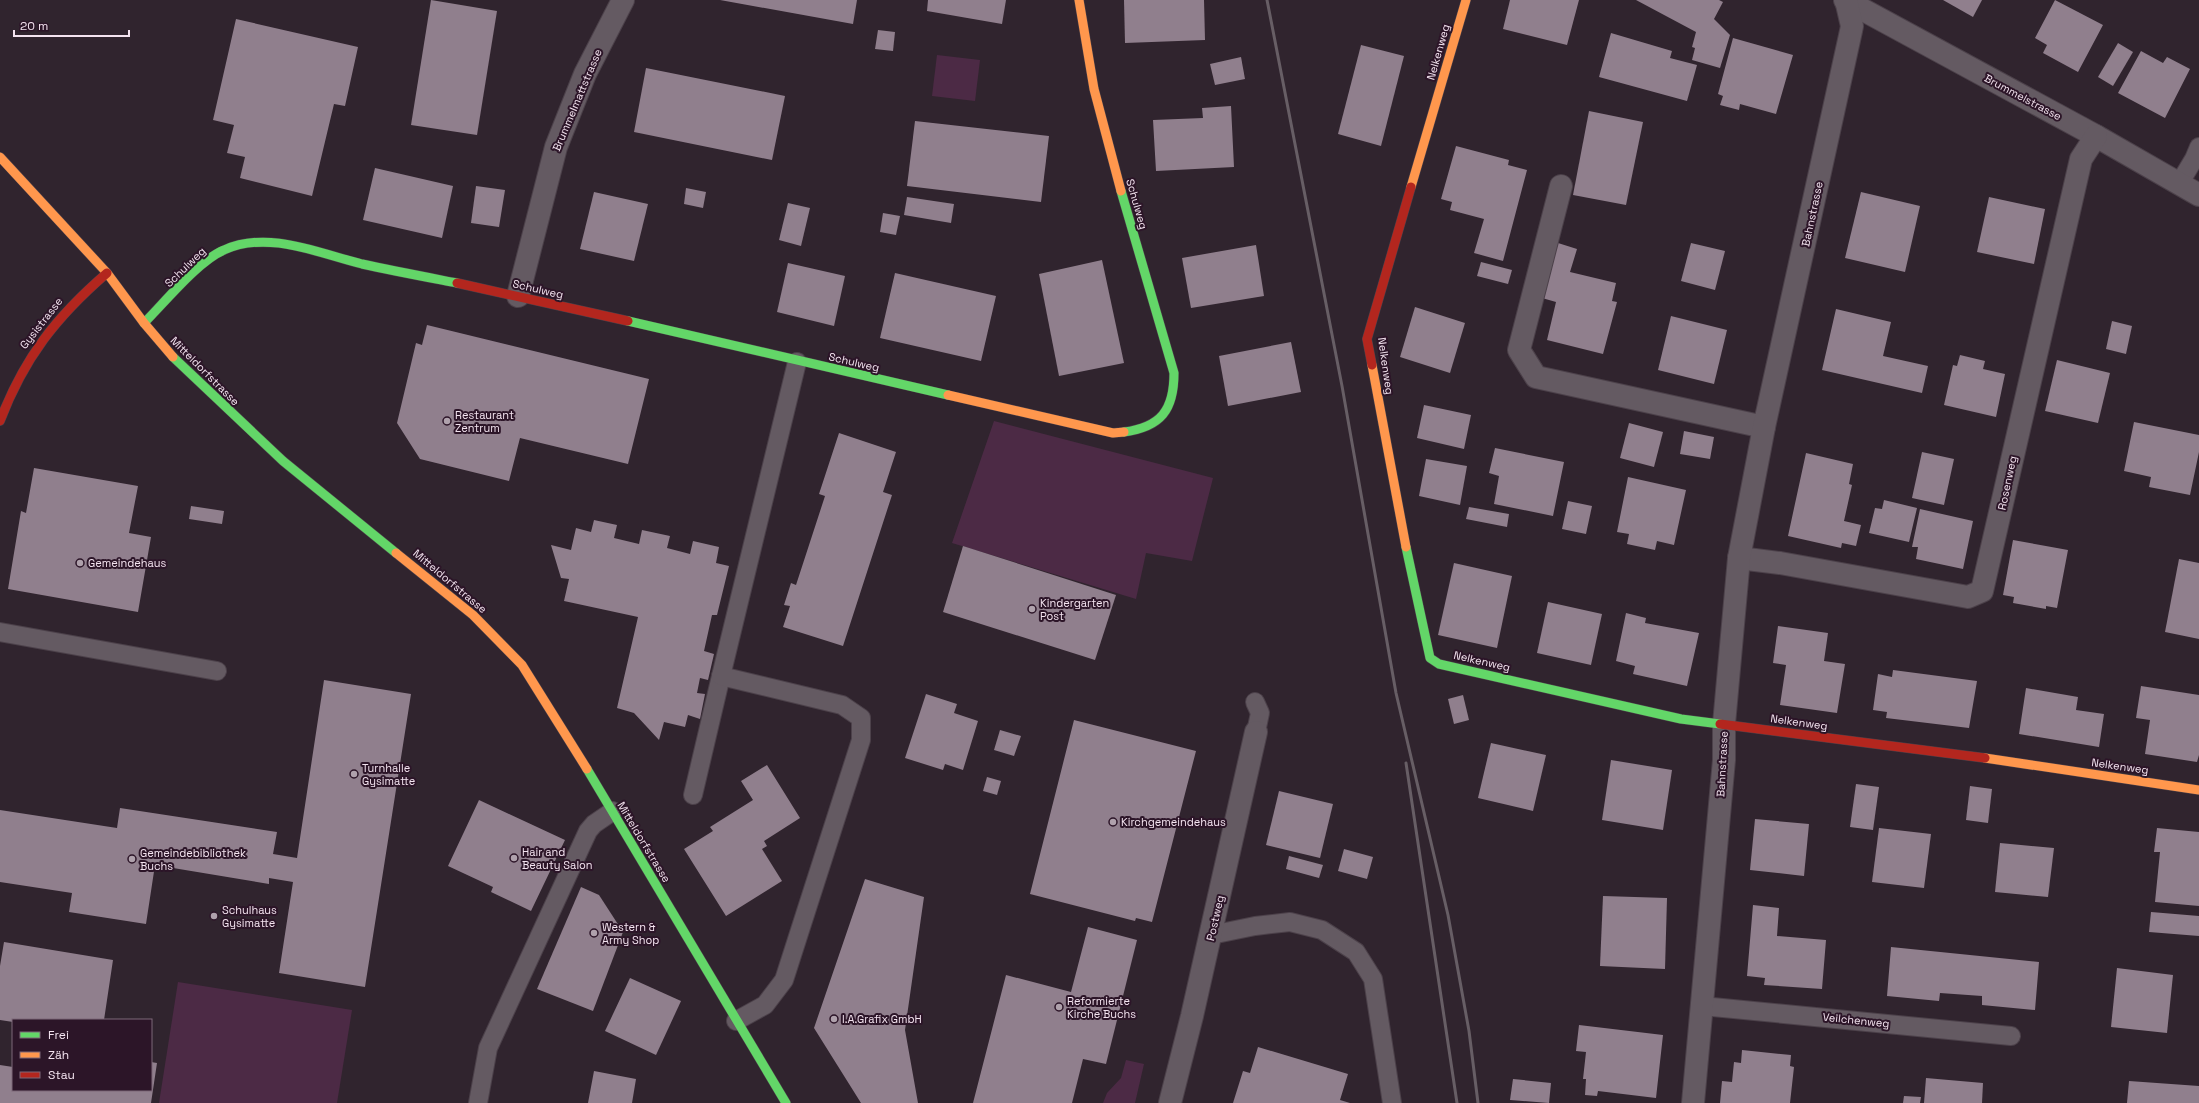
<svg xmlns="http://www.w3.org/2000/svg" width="2199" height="1103" viewBox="0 0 2199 1103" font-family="'Space Grotesk',sans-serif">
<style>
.green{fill:#4c2a45}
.building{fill:#907f8d}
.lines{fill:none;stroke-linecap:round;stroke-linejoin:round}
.lane-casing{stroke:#4c414a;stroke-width:20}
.street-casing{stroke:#4c414a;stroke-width:24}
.fast-casing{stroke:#4c414a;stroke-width:10}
.slow-casing{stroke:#4c414a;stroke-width:10}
.jam-casing{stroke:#4c414a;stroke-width:10}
.lane{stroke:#645a62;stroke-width:18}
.street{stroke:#645a62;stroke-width:22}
.fast{stroke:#63d668;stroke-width:9}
.slow{stroke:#ff974d;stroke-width:9}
.jam{stroke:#b3261e;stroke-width:9}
.rail{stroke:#675e65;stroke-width:3}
.poi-dot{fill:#afa1ac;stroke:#2c1528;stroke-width:1.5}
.labels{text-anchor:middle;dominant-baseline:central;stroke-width:4;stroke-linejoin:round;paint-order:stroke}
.street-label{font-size:11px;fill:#f4e4f0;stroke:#2c1528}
.poi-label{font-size:11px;fill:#f4e4f0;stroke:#2c1528;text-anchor:start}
</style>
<rect width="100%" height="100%" fill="#30242e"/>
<g class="green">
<polygon points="937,55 980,60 975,101 932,96"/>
<polygon points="994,421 1213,478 1192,561 1146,553 1136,599 952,543"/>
<polygon points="178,982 352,1010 337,1103 159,1103"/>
<polygon points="1126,1060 1144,1064 1135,1103 1103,1103 1107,1093 1121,1078"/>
</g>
<g class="building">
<polygon points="431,0 497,11 477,135 411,125"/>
<polygon points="720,0 857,0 853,24"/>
<polygon points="928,0 1006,0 1002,24 927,11"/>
<polygon points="1124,0 1204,0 1205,40 1125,43"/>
<polygon points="1510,0 1579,0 1567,45 1503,29"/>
<polygon points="1636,0 1719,0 1723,2 1714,19 1730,35 1720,68 1692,60 1695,48 1692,47 1696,32"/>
<polygon points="1943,0 1982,0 1973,17"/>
<polygon points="2055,0 2103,25 2078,72 2043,53 2047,45 2035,38"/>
<polygon points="236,19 358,47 345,106 334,104 312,196 240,178 245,157 227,153 234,125 213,120"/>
<polygon points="878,30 895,32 893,51 875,49"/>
<polygon points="1611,33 1672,51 1670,58 1697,65 1687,101 1599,77"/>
<polygon points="1733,38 1793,55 1776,114 1740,104 1739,110 1720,105 1723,96 1718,94"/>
<polygon points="2118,43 2133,52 2113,86 2098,77"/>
<polygon points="1361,45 1404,56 1381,146 1338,134"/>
<polygon points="2141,51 2163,63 2167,57 2190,69 2165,118 2118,93"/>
<polygon points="1241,57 1245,79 1215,85 1210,64"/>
<polygon points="646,68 785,96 772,160 634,132"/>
<polygon points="1231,106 1234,167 1156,171 1153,120 1203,118 1202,108"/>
<polygon points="1589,111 1643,122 1626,205 1573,195"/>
<polygon points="915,121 1049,136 1041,202 907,186"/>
<polygon points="1456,146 1509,160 1508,165 1527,170 1503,261 1474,253 1484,219 1450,210 1452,202 1441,199"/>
<polygon points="375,168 453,186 442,238 363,220"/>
<polygon points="476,186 505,190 499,227 471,223"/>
<polygon points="686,188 706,192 703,208 684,204"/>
<polygon points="594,192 648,204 634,261 580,249"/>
<polygon points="1861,192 1920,206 1905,272 1845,258"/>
<polygon points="907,197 954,204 951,223 904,215"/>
<polygon points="1989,197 2045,209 2034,264 1977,252"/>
<polygon points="788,203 810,208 801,246 779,240"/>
<polygon points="883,213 900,216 896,235 880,232"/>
<polygon points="1558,243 1577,249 1570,272 1616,283 1612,301 1617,302 1603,354 1547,340 1556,302 1542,298"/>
<polygon points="1691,243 1725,251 1715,290 1681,281"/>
<polygon points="1256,245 1264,296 1191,308 1182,258"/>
<polygon points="1102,260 1124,363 1059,376 1039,274"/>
<polygon points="1481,262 1512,270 1508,284 1477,276"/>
<polygon points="788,263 845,276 834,326 777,312"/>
<polygon points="895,273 996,296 981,361 880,338"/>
<polygon points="1415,307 1465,323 1450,373 1400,357"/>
<polygon points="1836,309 1891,322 1883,356 1928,366 1922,393 1822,370"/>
<polygon points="1671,316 1727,330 1714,384 1658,370"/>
<polygon points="2112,321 2132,326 2126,354 2106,349"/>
<polygon points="427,325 649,379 628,464 520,438 509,481 420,459 397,423 416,343 422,345"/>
<polygon points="1291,342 1301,392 1228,406 1219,356"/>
<polygon points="1960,355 1985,361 1983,369 2005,374 1996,417 1944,405 1953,365 1957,366"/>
<polygon points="2057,360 2110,373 2098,423 2045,411"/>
<polygon points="1424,405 1471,415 1464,449 1417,438"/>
<polygon points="2134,422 2199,435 2199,452 2190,495 2149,487 2151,477 2124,471"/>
<polygon points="1629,423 1663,432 1654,467 1620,458"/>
<polygon points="1684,431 1714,437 1710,459 1680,454"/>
<polygon points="839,433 896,452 883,492 892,495 843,646 783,627 790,606 784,605 791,583 796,585 825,496 819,494"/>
<polygon points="1495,448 1564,462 1553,516 1494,504 1499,476 1489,473"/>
<polygon points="1922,452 1954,459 1944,505 1912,498"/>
<polygon points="1806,453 1853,464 1849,484 1852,485 1844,521 1861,525 1856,546 1842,543 1841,548 1788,536"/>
<polygon points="1426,459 1467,466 1460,505 1419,496"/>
<polygon points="34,468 138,486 129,533 151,537 138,612 8,589 21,511 26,513"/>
<polygon points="1628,477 1686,490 1674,545 1657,541 1655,550 1627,544 1629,534 1617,532"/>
<polygon points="1884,500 1917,508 1909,542 1869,533 1875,508 1882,509"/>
<polygon points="1568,501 1592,506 1586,534 1562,529"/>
<polygon points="191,506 224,511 222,524 189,519"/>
<polygon points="1469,507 1509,514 1507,527 1466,519"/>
<polygon points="1920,509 1973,521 1963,569 1916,559 1918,547 1912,547"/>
<polygon points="594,520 617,525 614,538 639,544 642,530 670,536 667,548 690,554 693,541 719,547 716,563 729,566 717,615 712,615 704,651 714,654 708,680 700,678 697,693 705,694 700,719 688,715 685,727 664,722 659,740 634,713 617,708 638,617 564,601 569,579 561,578 551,545 571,550 576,528 591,532"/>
<polygon points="2013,540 2068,550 2057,608 2046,606 2046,609 2013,603 2014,597 2003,595"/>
<polygon points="963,546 1116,595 1095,660 943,612"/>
<polygon points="2179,559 2199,563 2199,639 2165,632"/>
<polygon points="1454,563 1512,576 1497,648 1438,635"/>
<polygon points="1548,602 1602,614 1591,665 1537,653"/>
<polygon points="1626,613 1646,618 1645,623 1699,633 1687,686 1633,674 1635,666 1616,661"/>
<polygon points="1778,626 1828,633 1824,661 1845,664 1837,713 1780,705 1786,665 1773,663"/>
<polygon points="1893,670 1977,681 1969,728 1886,718 1887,712 1873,710 1878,674 1892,677"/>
<polygon points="324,680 411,694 365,987 279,973 293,882 269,878 269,884 155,865 146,924 69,912 72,893 0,882 0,810 117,828 120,808 277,832 273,854 297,858"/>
<polygon points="2141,686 2199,695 2199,755 2197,762 2145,754 2150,720 2136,718"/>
<polygon points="2026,688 2078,697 2076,710 2104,714 2099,747 2019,734"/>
<polygon points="926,694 957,704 954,713 978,721 963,770 945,764 943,770 905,758"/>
<polygon points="1463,695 1469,720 1454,724 1448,699"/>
<polygon points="1074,720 1196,751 1152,922 1136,918 1135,921 1030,894"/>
<polygon points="1000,730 1021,736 1014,756 994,750"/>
<polygon points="1491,743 1546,755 1533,811 1478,798"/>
<polygon points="1611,760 1672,770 1663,830 1602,820"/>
<polygon points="767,765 800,818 764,841 767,846 762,849 782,881 726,916 684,849 713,831 710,827 753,800 741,781"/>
<polygon points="987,777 1001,781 997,795 983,791"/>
<polygon points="1856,784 1879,787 1873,830 1850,827"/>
<polygon points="1970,786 1992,789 1988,823 1966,820"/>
<polygon points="1279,791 1333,804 1320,858 1266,845"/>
<polygon points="479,800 565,840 531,911 491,892 493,887 448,866"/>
<polygon points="1755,819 1809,824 1804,876 1750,870"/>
<polygon points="1879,828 1931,834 1924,888 1872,882"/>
<polygon points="2157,828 2199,832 2199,906 2155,902 2160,852 2154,852"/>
<polygon points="2000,843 2054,848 2048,897 1995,892"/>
<polygon points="1344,849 1373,857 1367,879 1338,871"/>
<polygon points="1289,856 1323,865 1319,878 1286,869"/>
<polygon points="865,879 924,897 905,1030 918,1103 861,1103 814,1028"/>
<polygon points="581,887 599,895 623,932 593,1011 537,989"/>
<polygon points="1603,896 1667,898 1665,969 1600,966"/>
<polygon points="1753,905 1779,908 1777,936 1826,940 1822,989 1764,985 1765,978 1747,976"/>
<polygon points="2151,912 2199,916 2199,936 2149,932"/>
<polygon points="1088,927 1137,940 1106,1064 1083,1059 1072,1103 973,1103 1006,975 1071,992"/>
<polygon points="4,942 113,960 104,1020 13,1020 13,1022 0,1020 0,966"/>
<polygon points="1891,947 2039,962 2035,1010 1982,1005 1982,996 1940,993 1939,1001 1887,996"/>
<polygon points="2117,968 2173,975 2167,1033 2111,1027"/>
<polygon points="630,978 681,1001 656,1055 605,1031"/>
<polygon points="1579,1025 1663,1035 1656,1098 1598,1091 1597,1096 1585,1095 1586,1079 1583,1079 1586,1052 1576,1051"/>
<polygon points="1258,1047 1348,1074 1340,1100 1350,1103 1233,1103 1243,1071 1250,1073"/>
<polygon points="1742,1050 1791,1055 1790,1066 1794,1067 1790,1103 1720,1103 1722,1081 1732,1082 1734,1062 1741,1063"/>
<polygon points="151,1062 157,1063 151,1103 0,1103 0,1065 13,1067 13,1090 151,1090"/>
<polygon points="594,1071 636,1079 632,1103 588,1103"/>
<polygon points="1926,1078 1983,1083 1982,1103 1924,1103"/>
<polygon points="1513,1079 1551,1083 1549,1103 1510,1100"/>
<polygon points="2129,1081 2199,1086 2199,1103 2127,1103"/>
<polygon points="1904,1096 1921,1097 1920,1103 1903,1103"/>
</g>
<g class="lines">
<g class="lane-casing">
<g id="lane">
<polyline points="2179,184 2194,159 2199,147"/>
<polyline points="0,632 217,671"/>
<polyline points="1255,702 1260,713 1256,732"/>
<polyline points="693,795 721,676"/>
<polyline points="1211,935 1255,926 1290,922 1322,930 1356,952 1373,979 1392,1103"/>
<polyline points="1702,1006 2011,1036"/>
<polyline points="736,1021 765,1005 784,980 861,740 861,718 842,705 721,676 797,362"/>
<polyline points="478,1103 488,1048 588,831 594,824 613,811"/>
</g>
</g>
<g class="street-casing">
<g id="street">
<polyline points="1845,0 2096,136 2199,195"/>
<polyline points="1561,186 1519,350 1536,377 1764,427"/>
<polyline points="518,296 556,147 585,74 623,0"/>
<polyline points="1739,558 1780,563 1968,597 1982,591 2081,159 2096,136"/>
<polyline points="1170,1103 1192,1016 1256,732"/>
<polyline points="1693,1103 1724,760 1724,724 1739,558 1764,427 1851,31 1852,26 1846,0"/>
</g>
</g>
<g class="fast-casing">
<g id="fast">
<path d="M1121 191 1174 373C1174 410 1161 427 1124 432"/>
<polyline points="628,321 948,395"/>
<path d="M144 323C165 302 198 261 224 250 268 230 318 253 362 264 394 271 426 277 457 283"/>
<polyline points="173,357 283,461 396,553"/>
<polyline points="1406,547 1430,658 1439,664 1681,719 1720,724"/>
<polyline points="587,769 786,1103"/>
</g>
</g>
<g class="slow-casing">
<g id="slow">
<polyline points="1079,0 1094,89 1121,191"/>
<polyline points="0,157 107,273 144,323 173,357"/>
<polyline points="1411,187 1466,0"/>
<polyline points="1372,365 1406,547"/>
<polyline points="948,395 1113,433 1124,432"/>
<polyline points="396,553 473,615 522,665 587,769"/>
<polyline points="1985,758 2199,790"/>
</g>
</g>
<g class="jam-casing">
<g id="jam">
<polyline points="457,283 628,321"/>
<polyline points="1372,365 1367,339 1411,187"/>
<path d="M0 421C24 358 56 317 107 273"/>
<polyline points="1720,724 1985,758"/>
</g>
</g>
<use href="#lane" class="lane"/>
<use href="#street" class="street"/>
<use href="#fast" class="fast"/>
<use href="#slow" class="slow"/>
<use href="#jam" class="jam"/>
<g class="rail">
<polyline points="1267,0 1342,386 1396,693 1448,915 1469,1031 1478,1103"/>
<polyline points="1406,763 1457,1103"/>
</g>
</g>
<g class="poi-dot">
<circle cx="447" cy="421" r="4"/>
<circle cx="80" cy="563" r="4"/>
<circle cx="1032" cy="609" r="4"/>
<circle cx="354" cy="774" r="4"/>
<circle cx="1113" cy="822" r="4"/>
<circle cx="514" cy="858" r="4"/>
<circle cx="132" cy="859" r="4"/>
<circle cx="214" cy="916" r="4"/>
<circle cx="594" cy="933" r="4"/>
<circle cx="1059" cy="1007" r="4"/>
<circle cx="834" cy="1019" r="4"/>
</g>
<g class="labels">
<g class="street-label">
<text transform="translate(1438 52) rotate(-74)">Nelkenweg</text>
<text transform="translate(2023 97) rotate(28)">Brummelstrasse</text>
<text transform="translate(577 100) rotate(-67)">Brummelmattstrasse</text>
<text transform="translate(1137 204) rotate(74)">Schulweg</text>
<text transform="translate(1812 214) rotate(-78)">Bahnstrasse</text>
<text transform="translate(185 267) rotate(-44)">Schulweg</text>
<text transform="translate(538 289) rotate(13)">Schulweg</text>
<text transform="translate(41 323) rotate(-52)">Gysistrasse</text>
<text transform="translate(854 362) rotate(13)">Schulweg</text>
<text transform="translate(1386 366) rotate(82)">Nelkenweg</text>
<text transform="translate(205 371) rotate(45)">Mitteldorfstrasse</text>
<text transform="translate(2007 483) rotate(-78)">Rosenweg</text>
<text transform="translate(450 581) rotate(40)">Mitteldorfstrasse</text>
<text transform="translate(1482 661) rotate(13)">Nelkenweg</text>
<text transform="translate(1799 722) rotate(8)">Nelkenweg</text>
<text transform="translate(1722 764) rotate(-87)">Bahnstrasse</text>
<text transform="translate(2120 766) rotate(8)">Nelkenweg</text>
<text transform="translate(644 842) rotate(59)">Mitteldorfstrasse</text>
<text transform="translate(1215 918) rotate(-77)">Postweg</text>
<text transform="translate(1856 1020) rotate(6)">Veilchenweg</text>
</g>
<g class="poi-label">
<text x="455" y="415">Restaurant<tspan x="455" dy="13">Zentrum</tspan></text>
<text x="88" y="563">Gemeindehaus</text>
<text x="1040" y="603">Kindergarten<tspan x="1040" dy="13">Post</tspan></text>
<text x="362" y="768">Turnhalle<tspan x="362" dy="13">Gysimatte</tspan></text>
<text x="1121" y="822">Kirchgemeindehaus</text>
<text x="522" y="852">Hair and<tspan x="522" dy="13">Beauty Salon</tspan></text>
<text x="140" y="853">Gemeindebibliothek<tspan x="140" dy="13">Buchs</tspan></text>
<text x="222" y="910">Schulhaus<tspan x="222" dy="13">Gysimatte</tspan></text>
<text x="602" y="927">Western &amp;<tspan x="602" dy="13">Army Shop</tspan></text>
<text x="1067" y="1001">Reformierte<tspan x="1067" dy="13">Kirche Buchs</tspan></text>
<text x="842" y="1019">I.A.Grafix GmbH</text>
</g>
</g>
<rect x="12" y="1019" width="140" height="72" fill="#2c1528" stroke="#7c6878"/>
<rect x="20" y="1032" width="20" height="6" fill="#63d668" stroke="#7c6878"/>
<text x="48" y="1039" font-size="12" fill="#f4e4f0">Frei</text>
<rect x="20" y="1052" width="20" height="6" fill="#ff974d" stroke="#7c6878"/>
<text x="48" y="1059" font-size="12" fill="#f4e4f0">Zäh</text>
<rect x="20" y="1072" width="20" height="6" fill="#b3261e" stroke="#7c6878"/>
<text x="48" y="1079" font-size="12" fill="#f4e4f0">Stau</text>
<path d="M14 30v6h115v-6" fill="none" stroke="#f4e4f0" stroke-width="2"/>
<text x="20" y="30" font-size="12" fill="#f4e4f0" stroke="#2c1528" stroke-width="3" paint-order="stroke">20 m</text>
</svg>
